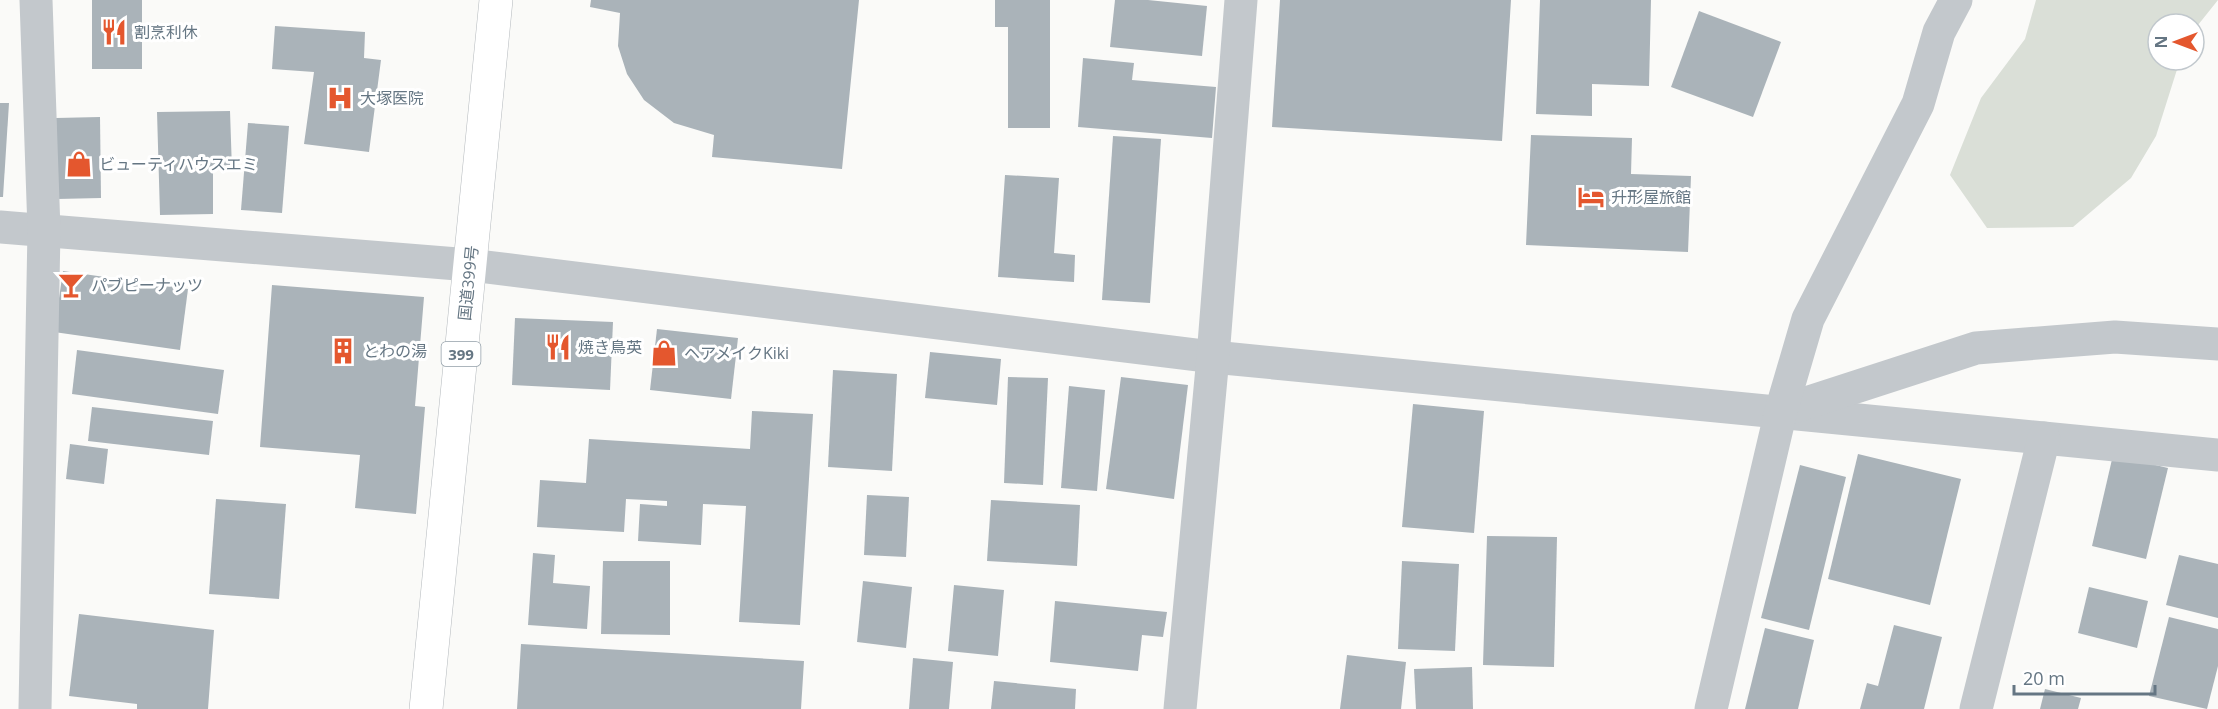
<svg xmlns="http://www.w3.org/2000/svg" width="2218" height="709" viewBox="0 0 2218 709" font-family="'Open Sans','Noto Sans JP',sans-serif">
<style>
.green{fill:#dadfd7}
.building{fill:#aab3b9}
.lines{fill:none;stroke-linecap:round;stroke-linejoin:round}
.highway-casing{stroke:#b4b9bd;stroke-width:34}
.minor{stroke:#c3c8cc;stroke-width:33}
.highway{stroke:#fff;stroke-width:33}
.labels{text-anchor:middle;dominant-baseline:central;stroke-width:6;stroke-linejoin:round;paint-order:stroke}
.shield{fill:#fff;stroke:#939fa8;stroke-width:1.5}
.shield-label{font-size:15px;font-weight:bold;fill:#657683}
.poi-label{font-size:16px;fill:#657683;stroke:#fff;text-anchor:start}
.street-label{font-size:16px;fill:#657683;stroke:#fff}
</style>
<rect width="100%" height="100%" fill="#fafaf8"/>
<polygon class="green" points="2036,0 2218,0 2194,30 2194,24 2158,24 2158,60 2180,60 2156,136 2131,178 2073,227 1987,228 1950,175 1981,98 2025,39"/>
<g class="building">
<rect x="92" y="0" width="50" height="69"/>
<polygon points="591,0 859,0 842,169 712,157 714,135 674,123 644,100 627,74 618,46 620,13 590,7"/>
<polygon points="995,0 1050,0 1050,128 1008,128 1008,27 995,27"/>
<polygon points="1115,0 1148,0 1207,6 1202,56 1110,47"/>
<polygon points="1280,0 1511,0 1502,141 1272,127"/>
<polygon points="1540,0 1651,0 1649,86 1592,84 1592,116 1536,114"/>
<polygon points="1699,11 1781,42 1753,117 1671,87"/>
<polygon points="275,26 365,32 364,58 381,60 369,152 304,144 314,72 272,69"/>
<polygon points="1083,58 1134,63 1132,80 1216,87 1212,138 1078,127"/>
<polygon points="0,103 9,103 3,197 0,197"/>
<polygon points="230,111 232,170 213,170 213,214 160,215 157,112"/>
<polygon points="100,117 101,198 57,199 56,118"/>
<polygon points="248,123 289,126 282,213 241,210"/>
<polygon points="1531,135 1632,138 1631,174 1691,176 1688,252 1526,245"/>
<polygon points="1113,136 1161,139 1150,303 1102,300"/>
<polygon points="1005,175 1059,178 1054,253 1075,255 1074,282 998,277"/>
<polygon points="63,271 188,289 180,350 54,332"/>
<polygon points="272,285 424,297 415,406 425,407 416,514 355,508 360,455 260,447"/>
<polygon points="515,318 613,322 610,390 512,385"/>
<polygon points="657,329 738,338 731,399 650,390"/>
<polygon points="77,350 224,370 218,414 72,394"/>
<polygon points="930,352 1001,359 997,405 925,398"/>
<polygon points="833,370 897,374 892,471 828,467"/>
<polygon points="1008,377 1048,378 1043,485 1004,483"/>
<polygon points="1121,377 1188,385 1174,499 1106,489"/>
<polygon points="1069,386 1105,390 1097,491 1061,488"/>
<polygon points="1413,404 1484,411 1474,533 1402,527"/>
<polygon points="92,407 213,421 209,455 88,441"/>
<polygon points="752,411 813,414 800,625 739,622 746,506 703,504 701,545 638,541 640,504 667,506 667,501 626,499 624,532 537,527 540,480 586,483 589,439 750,449"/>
<polygon points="70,444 108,449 104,484 66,479"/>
<polygon points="1858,454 1961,479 1930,605 1828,579"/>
<polygon points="2113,455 2168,468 2146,559 2092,546"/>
<polygon points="1800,465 1846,477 1809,630 1761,618"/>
<polygon points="867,495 909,497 906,557 864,555"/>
<polygon points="216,499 286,504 279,599 209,594"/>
<polygon points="991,500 1080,505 1077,566 987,561"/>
<polygon points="1487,536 1557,537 1554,667 1483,665"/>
<polygon points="533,553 555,555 553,583 590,586 587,629 528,625"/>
<polygon points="2179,555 2218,564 2218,618 2166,605"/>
<polygon points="603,561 670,561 670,635 601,634"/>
<polygon points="1402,561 1459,564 1455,651 1398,649"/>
<polygon points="863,581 912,587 906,648 857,642"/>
<polygon points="954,585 1004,590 998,656 948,651"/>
<polygon points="2089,587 2148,601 2137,648 2078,633"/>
<polygon points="1055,601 1167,612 1163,637 1142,635 1138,671 1050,662"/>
<polygon points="79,614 214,630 208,709 137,709 137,704 69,696"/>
<polygon points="2169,617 2218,629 2218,666 2207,709 2149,696"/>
<polygon points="1894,625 1942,637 1924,709 1860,709 1867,683 1878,686"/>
<polygon points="1765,628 1814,640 1798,709 1745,709"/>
<polygon points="521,644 804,661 801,709 517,709"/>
<polygon points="1347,655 1406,662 1401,709 1340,709"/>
<polygon points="913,658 953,662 949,709 909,709"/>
<polygon points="1472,667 1473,709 1416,709 1414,669"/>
<polygon points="994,681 1076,689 1075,709 991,709"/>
<polygon points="2045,689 2081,698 2078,709 2040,709"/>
</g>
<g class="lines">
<g class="highway-casing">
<polyline id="highway" points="426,709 496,0"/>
</g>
<g class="minor">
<polyline points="0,227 470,265 1213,357 2218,455"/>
<polyline points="1794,407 1976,348 2115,337 2218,344"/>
<polyline points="35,709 44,230 36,0"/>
<polyline points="1180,709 1213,357 1241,0"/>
<polyline points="1711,709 1781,411 1808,319 1918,104 1939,32 1956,0"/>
<polyline points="1976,709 2044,438"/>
</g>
<use href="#highway" class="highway"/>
</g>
<defs>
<g id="restaurant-bare" transform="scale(2.07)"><path d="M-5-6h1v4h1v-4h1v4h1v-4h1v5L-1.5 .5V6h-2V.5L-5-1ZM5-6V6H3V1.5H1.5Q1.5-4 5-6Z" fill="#e4572e" stroke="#fff" stroke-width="2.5" paint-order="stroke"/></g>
<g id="hospital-bare" transform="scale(2.07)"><path d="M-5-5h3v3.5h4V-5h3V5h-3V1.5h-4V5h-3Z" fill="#e4572e" stroke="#fff" stroke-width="2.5" paint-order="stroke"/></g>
<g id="shop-bare" transform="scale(2.07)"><path d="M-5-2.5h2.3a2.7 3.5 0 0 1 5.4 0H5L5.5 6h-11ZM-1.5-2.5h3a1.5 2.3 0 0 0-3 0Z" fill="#e4572e" stroke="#fff" stroke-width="2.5" paint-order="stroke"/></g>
<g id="hotel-bare" transform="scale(2.07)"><path d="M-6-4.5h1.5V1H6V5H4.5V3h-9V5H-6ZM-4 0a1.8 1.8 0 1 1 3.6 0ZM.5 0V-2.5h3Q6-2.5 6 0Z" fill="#e4572e" stroke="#fff" stroke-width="2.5" paint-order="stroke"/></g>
<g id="bar-bare" transform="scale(2.07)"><path d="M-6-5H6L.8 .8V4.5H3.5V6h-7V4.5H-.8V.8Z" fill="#e4572e" stroke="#fff" stroke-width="2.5" paint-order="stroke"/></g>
<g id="building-bare" transform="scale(2.07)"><path d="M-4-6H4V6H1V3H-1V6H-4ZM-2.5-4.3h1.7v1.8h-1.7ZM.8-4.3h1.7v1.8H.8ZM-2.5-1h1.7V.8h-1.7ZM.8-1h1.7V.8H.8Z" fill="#e4572e" stroke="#fff" stroke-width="2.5" paint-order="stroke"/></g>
</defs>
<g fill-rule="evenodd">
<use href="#restaurant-bare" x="114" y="32"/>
<use href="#hospital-bare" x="340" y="98"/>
<use href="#shop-bare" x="79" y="164"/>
<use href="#hotel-bare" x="1591" y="197"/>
<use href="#bar-bare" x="71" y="285"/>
<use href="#restaurant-bare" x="558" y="347"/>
<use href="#building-bare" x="343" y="351"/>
<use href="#shop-bare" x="664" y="353"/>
</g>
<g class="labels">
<rect class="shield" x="441.5" y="342" width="39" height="24" rx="4.5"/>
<g class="shield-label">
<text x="461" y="354">399</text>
</g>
<g class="poi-label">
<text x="134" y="32">割烹利休</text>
<text x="360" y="98">大塚医院</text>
<text x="99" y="164">ビューティハウスエミ</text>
<text x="1611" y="197">升形屋旅館</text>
<text x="91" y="285">パブピーナッツ</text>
<text x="578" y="347">焼き鳥英</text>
<text x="363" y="351">とわの湯</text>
<text x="684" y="353">ヘアメイクKiki</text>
</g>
<g class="street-label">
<text transform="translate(468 283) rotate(-84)">国道399号</text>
</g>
</g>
<g transform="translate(2176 42) rotate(270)"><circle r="28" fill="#ffffff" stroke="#c1c8cd" stroke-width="1.5"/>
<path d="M0-4.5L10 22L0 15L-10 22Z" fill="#e4572e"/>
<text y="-9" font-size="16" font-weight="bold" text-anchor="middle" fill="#657683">N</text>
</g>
<path d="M2014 685v9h141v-9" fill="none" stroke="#657683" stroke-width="3"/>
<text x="2023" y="685" font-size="18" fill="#657683" stroke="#ffffff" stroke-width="4.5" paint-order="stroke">20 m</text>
</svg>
